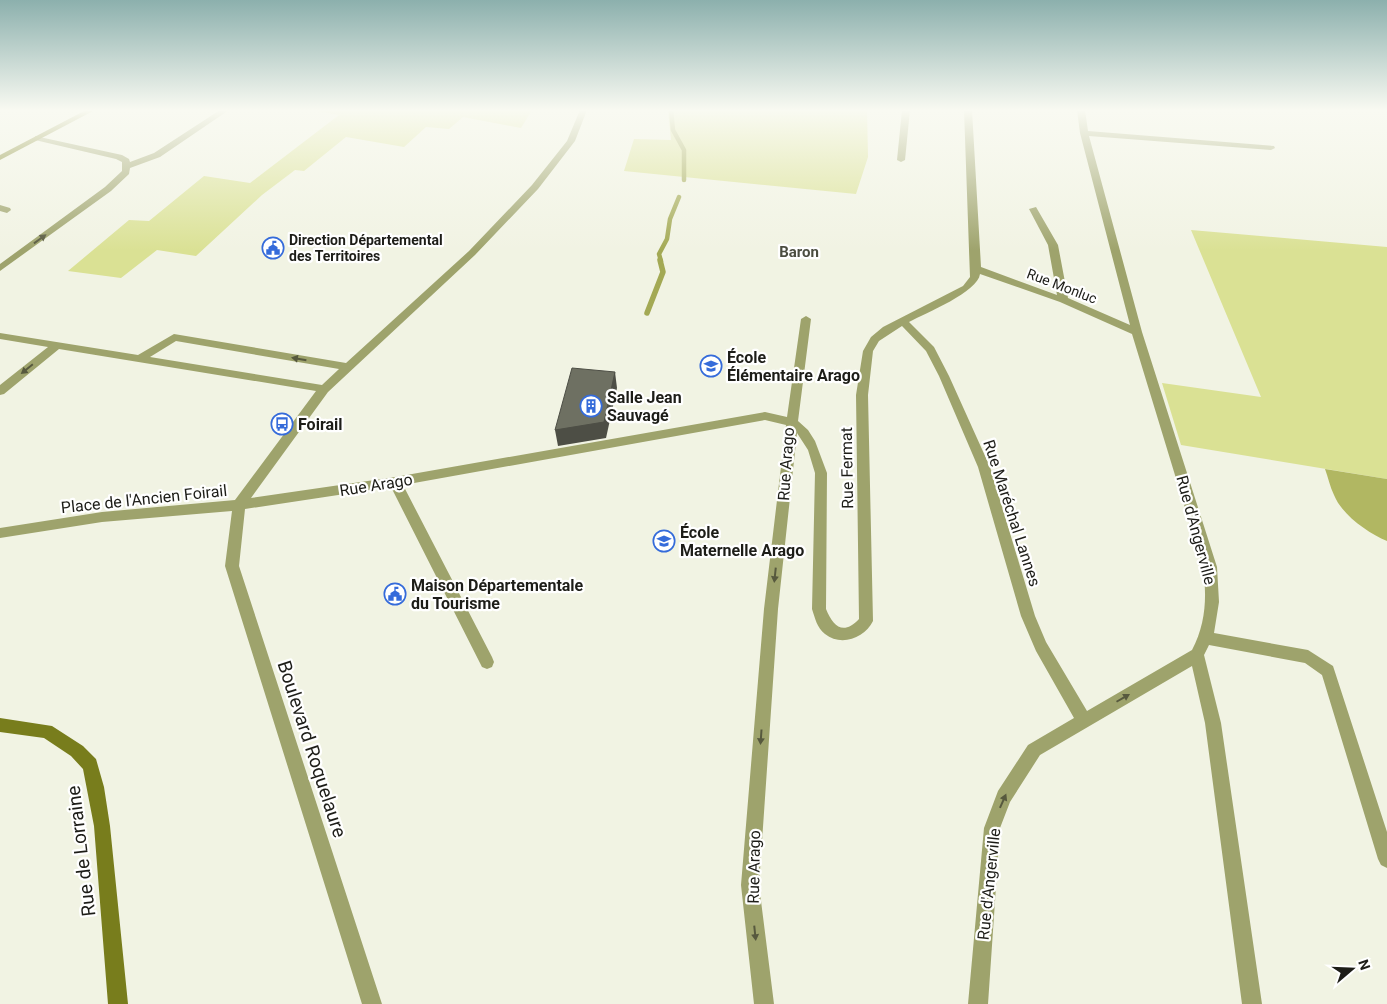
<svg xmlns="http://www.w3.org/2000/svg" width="1387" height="1004" viewBox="0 0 1387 1004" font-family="Roboto,sans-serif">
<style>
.green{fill:#dae194}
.forest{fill:#b1b762}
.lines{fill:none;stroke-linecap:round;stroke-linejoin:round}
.stream-far1{stroke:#a3a954;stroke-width:4.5}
.stream{stroke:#a3a954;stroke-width:5.5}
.minor{fill:#9ea36c;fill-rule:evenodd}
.secondary{fill:#787d1c;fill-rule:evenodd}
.shaded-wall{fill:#4d4e45}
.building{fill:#6e7062;stroke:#4d4e45}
.oneway{fill:#57593e}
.labels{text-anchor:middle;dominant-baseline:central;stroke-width:4.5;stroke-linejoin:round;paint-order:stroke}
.far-poi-label{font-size:14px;font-weight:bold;fill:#1d1d18;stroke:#fff;text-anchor:start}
.far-street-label{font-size:14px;fill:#1d1d18;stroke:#fff}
.far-neighbourhood-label{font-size:15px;font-weight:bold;fill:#4b4d40;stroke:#fff}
.poi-label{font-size:16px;font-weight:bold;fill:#1d1d18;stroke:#fff;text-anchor:start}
.street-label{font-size:16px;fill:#1d1d18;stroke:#fff}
.near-street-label{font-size:19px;fill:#1d1d18;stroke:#fff}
</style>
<rect width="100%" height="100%" fill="#f1f3e3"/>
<g class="green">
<polygon points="311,110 532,110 521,128 463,117 449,129 426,127 404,147 346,137 304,171 295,170 262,195 196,256 157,250 121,278 68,271 129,220 149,221 204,176 250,183 339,115"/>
<polygon points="668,110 867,110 868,157 856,194 624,171 634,139 671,140"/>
<polygon points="1191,230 1387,247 1387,479 1181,445 1162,383 1261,397"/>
</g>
<path class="forest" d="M1325 469 1387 479V541C1368 533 1342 515 1334 495 1330 487 1328 477 1325 469Z"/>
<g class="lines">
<g class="stream-far1">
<polyline points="671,110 673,130 684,150 684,180"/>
<polyline points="661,261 659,254 667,239 670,219 679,197"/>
</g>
<polyline class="stream" points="647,313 663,272 660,260"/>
<g class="minor">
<polygon points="220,110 229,110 160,157 130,168 129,174 111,191 0,271 0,264 105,187 122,171 122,162 116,159 35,140 35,136 122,155 129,159 130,162 154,153"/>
<path d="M580 110H587L575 141 538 189 475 255 328 392 251 498 395 477 765 412 787 417 801 319 806 316 811 319 798 421 808 430 815 441 827 473 826 609C833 626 843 636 859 619L856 395 863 351 871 337 883 327 963 286 970 277 964 110H972L981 267 1057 295 1048 245 1029 209 1036 207 1058 245 1068 298 1130 325 1080 133 1077 110H1085L1088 131 1274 146 1275 148 1271 150 1089 136 1142 332 1217 567 1219 602 1214 633 1308 650 1333 666 1387 832V868L1381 865 1378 859 1322 675 1305 663 1209 645 1204 655 1221 723 1262 1004H1242L1205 723 1192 666 1040 755 1010 802 1000 828 988 1004H968L984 828 998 791 1028 745 1074 718 1036 651 1021 616 978 467 939 376 926 351 902 326 879 341 873 351 868 395 873 621C865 638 841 647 825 634 817 628 815 618 812 609L815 473 808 450 797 433 778 609 759 885 774 1004H754L741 885 764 609 786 425 765 420 403 485 492 657 494 662 492 667 487 669 482 667 391 487 245 509 239 566 382 1004H362L225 566 232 511 102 522 0 538V528L102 512 235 500 316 391 59 349 4 394 0 395V385L48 347 0 339V333L138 355 174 334 346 363 469 251 532 185 567 141ZM980 274 1060 302 1132 334 1203 567C1207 597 1206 623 1192 650L1087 711 1046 642 1035 616 990 467 949 376 934 347 909 322C926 313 978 292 980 274ZM176 341 339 369 322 385 150 357Z"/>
<polygon points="902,110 910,110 905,160 901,162 897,160"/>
<polygon points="0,205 10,208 11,210 7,213 0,211"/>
</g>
<g class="secondary">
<polygon points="86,110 95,110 0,160 0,155"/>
<polygon points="0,718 52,726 83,746 96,759 104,787 110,826 128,1004 108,1004 94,826 83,769 71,756 44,738 0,732"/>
</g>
</g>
<polygon class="shaded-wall" points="615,372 617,388 606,438 558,446 555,430"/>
<polygon class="building" points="572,368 615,372 604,422 555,430"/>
<defs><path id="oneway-solid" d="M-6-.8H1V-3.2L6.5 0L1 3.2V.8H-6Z" transform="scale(1.25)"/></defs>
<g class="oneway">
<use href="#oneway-solid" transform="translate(40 239) rotate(-36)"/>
<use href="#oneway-solid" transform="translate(299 359) rotate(-170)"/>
<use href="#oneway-solid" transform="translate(27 369) rotate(141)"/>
<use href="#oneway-solid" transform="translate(775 575) rotate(96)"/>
<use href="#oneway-solid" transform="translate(1123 698) rotate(-30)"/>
<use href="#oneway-solid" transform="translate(761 737) rotate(94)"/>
<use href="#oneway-solid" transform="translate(1003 801) rotate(-66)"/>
<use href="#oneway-solid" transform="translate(755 933) rotate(84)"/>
</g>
<linearGradient id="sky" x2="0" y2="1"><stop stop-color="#8cb0ad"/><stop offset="0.44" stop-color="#f9faf2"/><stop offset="1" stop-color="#f9faf2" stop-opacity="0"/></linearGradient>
<rect width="1387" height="251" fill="url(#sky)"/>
<defs>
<g id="civic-ring" transform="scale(1.125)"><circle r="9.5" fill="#fff" stroke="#356bda" stroke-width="1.5"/><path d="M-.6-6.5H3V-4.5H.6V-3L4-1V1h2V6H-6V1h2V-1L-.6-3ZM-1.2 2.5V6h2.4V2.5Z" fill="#356bda"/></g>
<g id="school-ring" transform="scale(1.125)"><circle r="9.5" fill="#fff" stroke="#356bda" stroke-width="1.5"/><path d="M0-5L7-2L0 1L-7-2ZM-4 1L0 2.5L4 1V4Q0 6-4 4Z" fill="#356bda"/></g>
<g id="building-ring" transform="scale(1.125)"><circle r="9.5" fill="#fff" stroke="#356bda" stroke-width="1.5"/><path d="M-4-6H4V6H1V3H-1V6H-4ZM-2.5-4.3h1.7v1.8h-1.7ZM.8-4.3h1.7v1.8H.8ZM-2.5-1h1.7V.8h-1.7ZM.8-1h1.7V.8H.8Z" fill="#356bda"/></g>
<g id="bus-ring" transform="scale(1.125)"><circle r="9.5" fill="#fff" stroke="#356bda" stroke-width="1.5"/><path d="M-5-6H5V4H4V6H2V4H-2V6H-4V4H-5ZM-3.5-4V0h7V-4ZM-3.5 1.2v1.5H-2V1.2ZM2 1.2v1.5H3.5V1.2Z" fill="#356bda"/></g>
</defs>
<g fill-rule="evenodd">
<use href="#civic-ring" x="273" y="248"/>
<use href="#school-ring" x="711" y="366"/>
<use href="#building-ring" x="591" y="406"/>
<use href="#bus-ring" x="282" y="424"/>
<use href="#school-ring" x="664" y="541"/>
<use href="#civic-ring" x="395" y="594"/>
</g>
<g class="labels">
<g class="far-poi-label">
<text x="289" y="240">Direction Départemental<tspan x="289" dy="16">des Territoires</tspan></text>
</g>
<g class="far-street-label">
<text transform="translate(1062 286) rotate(21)">Rue Monluc</text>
</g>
<g class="far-neighbourhood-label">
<text x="799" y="252">Baron</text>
</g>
<g class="poi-label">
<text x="727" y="357">École<tspan x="727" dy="18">Élémentaire Arago</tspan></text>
<text x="607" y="397">Salle Jean<tspan x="607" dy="18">Sauvagé</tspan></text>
<text x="298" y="424">Foirail</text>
<text x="680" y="532">École<tspan x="680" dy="18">Maternelle Arago</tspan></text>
<text x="411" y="585">Maison Départementale<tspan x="411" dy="18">du Tourisme</tspan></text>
</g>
<g class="street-label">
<text transform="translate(786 464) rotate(-86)">Rue Arago</text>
<text transform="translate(847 468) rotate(-91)">Rue Fermat</text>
<text transform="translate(376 485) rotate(-9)">Rue Arago</text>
<text transform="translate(144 499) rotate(-6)">Place de l'Ancien Foirail</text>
<text transform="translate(1012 513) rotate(72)">Rue Maréchal Lannes</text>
<text transform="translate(1196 530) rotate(75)">Rue d'Angerville</text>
<text transform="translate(754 867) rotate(-89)">Rue Arago</text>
<text transform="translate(989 884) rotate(-84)">Rue d'Angerville</text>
</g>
<g class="near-street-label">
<text transform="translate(312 749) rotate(72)">Boulevard Roquelaure</text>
<text transform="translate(81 851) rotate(-97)">Rue de Lorraine</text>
</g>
</g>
<g transform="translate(1352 969) rotate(71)" stroke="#ffffff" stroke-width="4" paint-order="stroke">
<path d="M0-4L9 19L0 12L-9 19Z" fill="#1d1d18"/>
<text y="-8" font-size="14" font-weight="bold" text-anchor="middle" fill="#1d1d18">N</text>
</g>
</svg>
